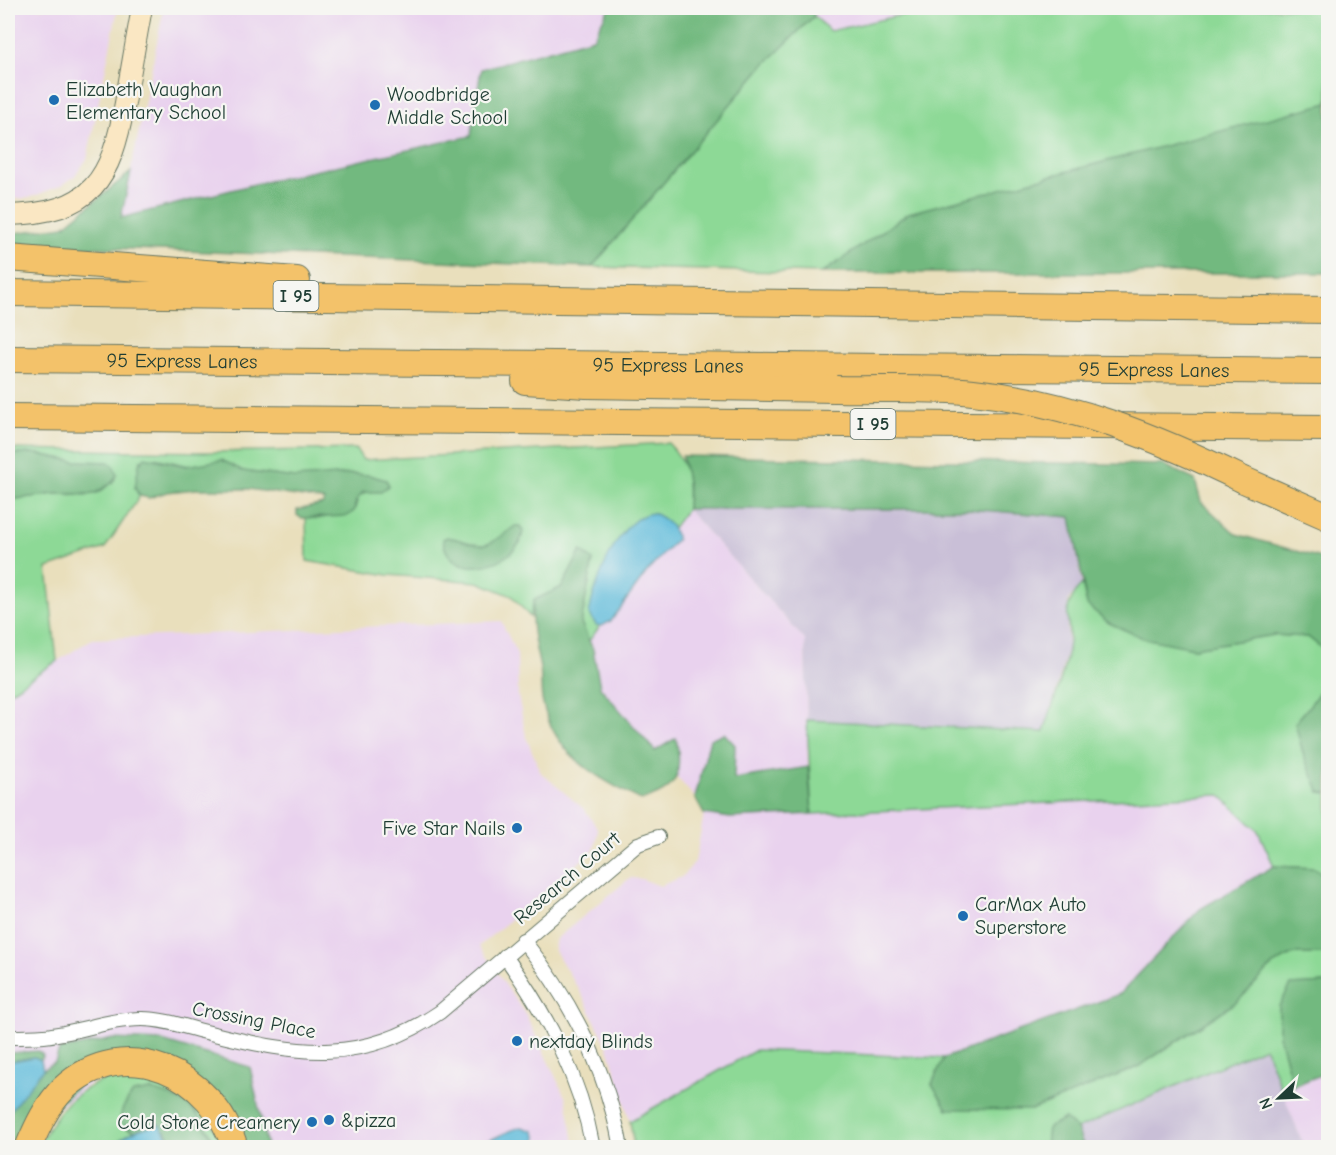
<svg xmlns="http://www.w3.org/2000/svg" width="1336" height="1155" viewBox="0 0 1336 1155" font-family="'Comic Neue',sans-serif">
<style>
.built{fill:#e9d2ee}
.industrial{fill:#c9bfd7}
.green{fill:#8dd996;stroke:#568b65;stroke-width:1.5;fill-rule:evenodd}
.forest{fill:#72b97f;stroke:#487b5a;stroke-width:1.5}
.water{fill:#5cbada;stroke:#3e7c87;stroke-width:1.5}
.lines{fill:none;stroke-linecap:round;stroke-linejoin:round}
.street-casing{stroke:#667664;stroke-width:16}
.secondary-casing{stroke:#667664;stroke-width:22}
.highway-casing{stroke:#667664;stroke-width:28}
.street{stroke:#fff;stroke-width:14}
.secondary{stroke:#fae7c3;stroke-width:20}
.highway{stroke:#f3c26a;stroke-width:26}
.highway-bridge-casing{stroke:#667664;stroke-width:28;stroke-linecap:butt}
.highway-bridge{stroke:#f3c26a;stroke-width:26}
.poi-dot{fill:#1f6fb2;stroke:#f6f6f2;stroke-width:2}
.labels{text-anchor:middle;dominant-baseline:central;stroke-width:4.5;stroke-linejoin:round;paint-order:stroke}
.shield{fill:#f6f6f2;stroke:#60746d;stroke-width:1.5}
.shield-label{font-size:18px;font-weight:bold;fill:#1f3d34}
.poi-label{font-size:20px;fill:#1f3d34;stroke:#f6f6f2;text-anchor:start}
.street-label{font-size:20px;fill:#1f3d34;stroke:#f6f6f2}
</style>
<rect width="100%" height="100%" fill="#f6f6f2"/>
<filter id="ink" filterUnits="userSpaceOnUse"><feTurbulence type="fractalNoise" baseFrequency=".0167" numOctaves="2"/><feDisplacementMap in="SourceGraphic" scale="12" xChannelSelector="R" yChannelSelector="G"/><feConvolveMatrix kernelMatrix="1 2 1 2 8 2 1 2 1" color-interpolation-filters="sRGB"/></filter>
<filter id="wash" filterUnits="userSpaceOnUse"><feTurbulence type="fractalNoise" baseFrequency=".008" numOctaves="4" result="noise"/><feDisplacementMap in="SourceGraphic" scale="24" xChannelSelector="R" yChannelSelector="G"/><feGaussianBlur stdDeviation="1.35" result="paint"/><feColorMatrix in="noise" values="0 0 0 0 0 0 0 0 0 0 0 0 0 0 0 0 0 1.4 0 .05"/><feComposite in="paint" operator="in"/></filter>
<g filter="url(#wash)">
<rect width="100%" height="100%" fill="#e9dfbc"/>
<g class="built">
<polygon points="8,8 118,8 87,159 74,177 62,185 29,198 8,199"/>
<polygon points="164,8 933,8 830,31 814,16 761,67 523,124 255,184 121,219"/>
<polygon points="687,509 805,640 808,767 734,779 695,798 600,687 589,641"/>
<polygon points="501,621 517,654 518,696 526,737 541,773 585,810 598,829 594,850 479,946 526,1015 566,1099 575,1147 254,1147 141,1044 8,1147 8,693 92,639"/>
<polygon points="1220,795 1258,831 1274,866 1200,909 1120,994 944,1058 756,1050 630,1121 608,1047 582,995 554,949 556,939 630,878 642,879 660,886 682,877 695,862 704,814 730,818"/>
<polygon points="1328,1072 1328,1147 1304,1147 1282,1091"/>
</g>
<g class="industrial">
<polygon points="687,509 966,509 1071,517 1082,584 1069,599 1067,610 1068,648 1044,732 807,720 805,640"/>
<polygon points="1265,1047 1304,1147 1084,1147 1077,1129"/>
</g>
<g class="green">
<polygon points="933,8 1328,8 1328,105 909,213 822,273 592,267 761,68 814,16 830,31"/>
<path d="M668 443C689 463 688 482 687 509L589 641 581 623 593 560 581 551 562 587 534 600 530 617 512 596 478 582 388 575 307 561 306 517 317 519 354 511 359 496 369 491 343 474 327 477 295 478 243 471 222 461 190 466 155 458 140 460 137 493 140 496 105 548 47 568 57 661 8 693V500L54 494 89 495 100 492 115 479 108 462 74 461 32 453 8 455V449L209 452 356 449 363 460ZM511 530 521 542 507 555 486 565 453 538C475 546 493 551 511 530Z"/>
<path d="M1082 584 1087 605 1194 648 1274 635 1308 637 1327 652C1328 687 1318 697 1295 723L1320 792 1328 793V877L1313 868 1274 866 1258 831 1220 795 812 814 807 720 1044 732C1052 705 1063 678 1068 650 1074 618 1056 615 1082 584Z"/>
<polygon points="1293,954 1328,954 1328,983 1291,985 1279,1036 1293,1086 1282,1091 1265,1047 1077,1129 1064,1119 1048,1127 1046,1148 634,1147 630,1121 756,1050 944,1058 932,1084 1031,1110 1138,1067 1238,1001 1273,965"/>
<path d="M120 1075 159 1077 197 1098 225 1147H215L209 1131 194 1109 128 1129 135 1131 122 1138 114 1147 37 1148C60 1107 73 1088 120 1075Z"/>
</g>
<g class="forest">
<polygon points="609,8 814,8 814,16 761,68 592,267 8,244 8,234 64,226 131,172 121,218 255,184 471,136 481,69 593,38"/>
<polygon points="1328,103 1328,273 822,273 909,213"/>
<polygon points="32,453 74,461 108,462 113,465 117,474 112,483 94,494 54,494 8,500 8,455"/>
<path d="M682 456 1164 465 1195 480 1201 502 1236 534 1328 560V793L1320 792 1304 757 1295 723C1317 697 1328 687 1327 652L1308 637 1274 635 1194 648 1143 638 1109 623 1087 605 1071 517 966 509H687L688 486Z"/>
<polygon points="145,457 186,466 222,460 243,471 295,478 351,474 369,475 386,480 389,485 381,492 363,492 356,501 354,511 347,516 301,518 297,515 297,510 323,504 324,500 249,489 196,489 167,492 149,498 140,496 135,488 139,464"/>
<path d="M515 526H520L523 531C520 567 447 584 443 539L447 537C487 545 479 554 515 526Z"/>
<path d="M581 551 593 560 581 623 593 649 600 687 655 751 676 738C683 774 678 791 641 800 596 777 556 756 543 704 540 693 542 680 540 668 535 644 529 623 534 600L562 587Z"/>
<polygon points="724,733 735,745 734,779 808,767 812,814 730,818 704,814 695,798 710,739"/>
<polygon points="1274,866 1314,868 1328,877 1328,954 1293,954 1273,965 1238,1001 1138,1067 1031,1110 947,1109 932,1084 944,1058 1120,994 1200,909"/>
<polygon points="1328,983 1328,1072 1293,1086 1279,1036 1279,1006 1291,985"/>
<polygon points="113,1039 162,1041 250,1067 267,1147 244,1147 221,1100 103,1061 17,1147 8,1148 8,1114 10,1109 43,1069 55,1062 59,1050"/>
<polygon points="38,1051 43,1055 41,1060 34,1057 8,1062 8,1053"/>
<path d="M151 1090C187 1099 202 1112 215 1147H175L166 1131 141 1128 135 1131C112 1123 121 1108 133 1093Z"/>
<polygon points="1065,1119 1077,1129 1084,1147 1046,1147 1048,1127"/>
</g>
<g class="water">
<path d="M653 513C666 519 673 525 677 539L646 573 611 621 602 626 596 625 589 613C595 584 618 516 653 513Z"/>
<polygon points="34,1057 41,1060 43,1069 8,1114 8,1062"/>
<path d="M159 1124 175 1147H114C124 1133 142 1128 159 1124Z"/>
<path d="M522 1127 534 1131 537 1138 534 1147H471C489 1143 504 1131 522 1127Z"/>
</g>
</g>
<g filter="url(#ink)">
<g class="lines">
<g class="street-casing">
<g id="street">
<path d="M523 940C572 1001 607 1070 621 1148"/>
<path d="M505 956C547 1015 580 1076 593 1148"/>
<path d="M8 1037C20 1037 32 1037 44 1036 77 1033 109 1019 142 1019 166 1019 191 1029 214 1034 299 1055 363 1065 440 1012L638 844 658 837"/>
</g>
</g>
<g class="secondary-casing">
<path id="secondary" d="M8 215C92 213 111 180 125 103 131 71 136 39 142 8"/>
</g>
<g class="highway-casing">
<g id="highway">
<polyline points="8,258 297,280"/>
<path d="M8 293C448 296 888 307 1328 310"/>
<path id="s1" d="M8 359 1328 371"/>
<polyline points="525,381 586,385 836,389"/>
<polyline points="8,417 1328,428"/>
<polyline points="1244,480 1328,517"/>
<path d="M28 1148C37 1127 47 1105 63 1089 124 1031 214 1074 235 1148"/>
</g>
</g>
<use href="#street" class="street"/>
<use href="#secondary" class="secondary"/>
<use href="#highway" class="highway"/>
<g class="highway-bridge-casing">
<path id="highway-bridge" d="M836 389C881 390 928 387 973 392 1070 402 1158 438 1244 480"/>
</g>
<use href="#highway-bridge" class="highway-bridge"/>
</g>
</g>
<g class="poi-dot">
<circle cx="54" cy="100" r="6"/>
<circle cx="375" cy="105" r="6"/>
<circle cx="517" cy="828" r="6"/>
<circle cx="963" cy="916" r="6"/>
<circle cx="517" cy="1041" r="6"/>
<circle cx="329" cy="1120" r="6"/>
<circle cx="312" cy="1122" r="6"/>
</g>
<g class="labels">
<g class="shield">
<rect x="273.5" y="281" width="45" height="30" rx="4.5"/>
<rect x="850.5" y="409" width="45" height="30" rx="4.5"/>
</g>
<g class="shield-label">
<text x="296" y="296">I 95</text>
<text x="873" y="424">I 95</text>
</g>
<g class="poi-label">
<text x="66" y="89">Elizabeth Vaughan<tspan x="66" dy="23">Elementary School</tspan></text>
<text x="387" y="94">Woodbridge<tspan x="387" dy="23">Middle School</tspan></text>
<text x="505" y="828" text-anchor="end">Five Star Nails</text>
<text x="975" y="904">CarMax Auto<tspan x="975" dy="23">Superstore</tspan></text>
<text x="529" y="1041">nextday Blinds</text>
<text x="341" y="1120">&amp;pizza</text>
<text x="300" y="1122" text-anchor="end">Cold Stone Creamery</text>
</g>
<g class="street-label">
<text stroke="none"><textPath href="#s1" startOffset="174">95 Express Lanes</textPath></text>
<text stroke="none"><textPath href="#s1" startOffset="660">95 Express Lanes</textPath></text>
<text stroke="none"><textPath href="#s1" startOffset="1146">95 Express Lanes</textPath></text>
<text transform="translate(567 878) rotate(-40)">Research Court</text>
<text transform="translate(254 1020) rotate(11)">Crossing Place</text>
</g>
</g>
<rect width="1336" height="1155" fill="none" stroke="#f6f6f2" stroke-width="30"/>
<g transform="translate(1279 1098) rotate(247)" stroke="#f6f6f2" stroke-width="4.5" paint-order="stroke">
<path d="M0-4.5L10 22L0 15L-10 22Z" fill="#1f3d34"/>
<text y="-9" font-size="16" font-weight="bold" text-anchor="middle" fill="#1f3d34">N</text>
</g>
</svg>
